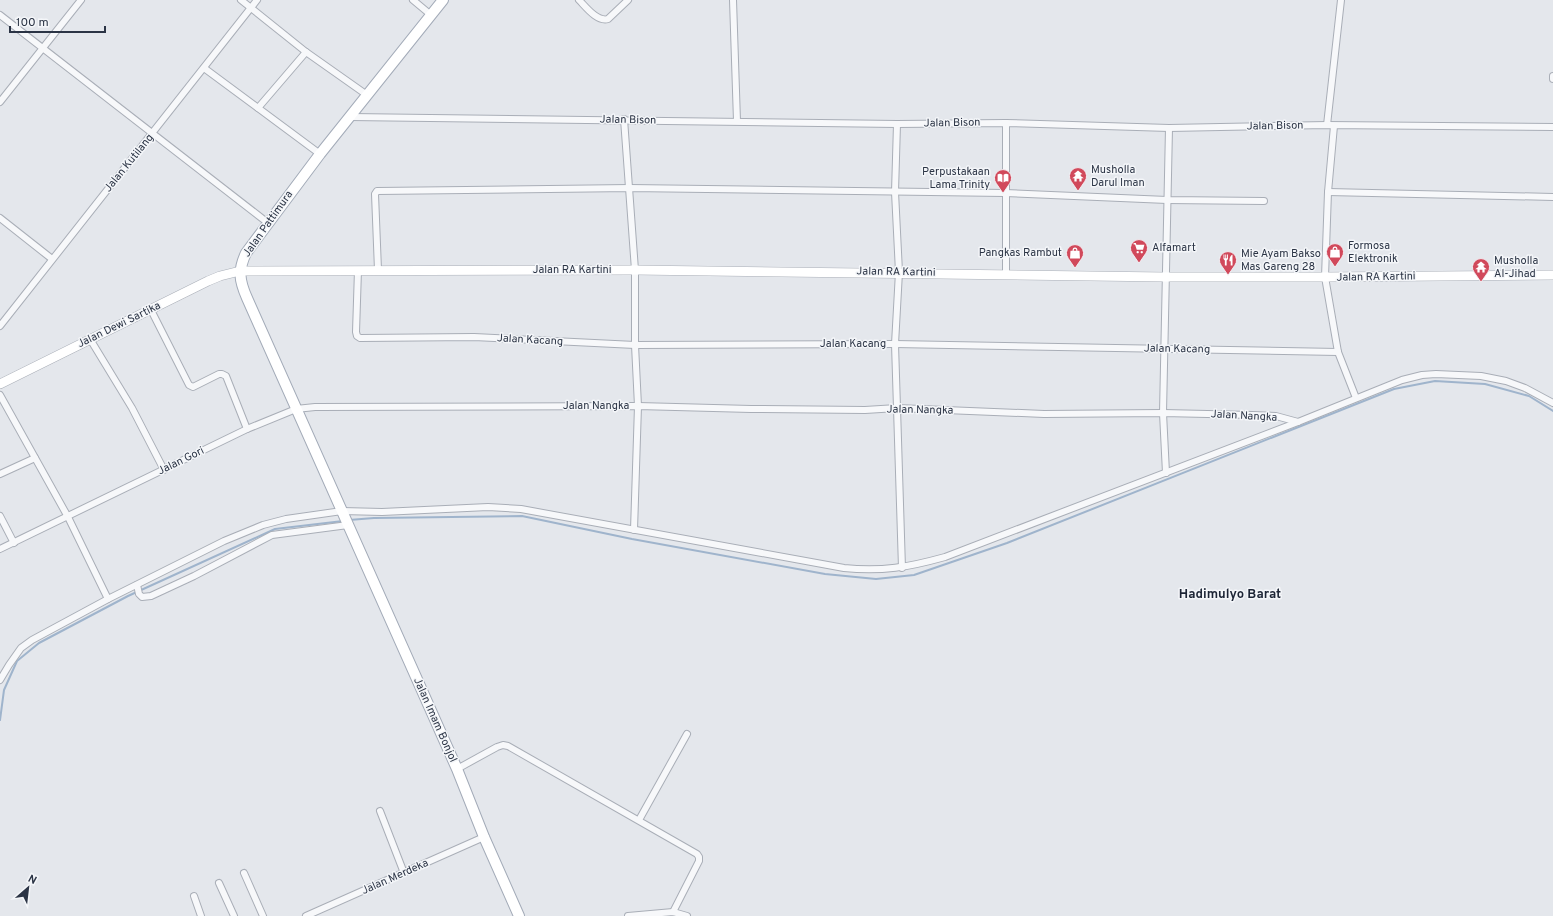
<svg xmlns="http://www.w3.org/2000/svg" width="1553" height="916" viewBox="0 0 1553 916" font-family="Overpass,sans-serif">
<style>
.lines{fill:none;stroke-linecap:round;stroke-linejoin:round}
.stream{stroke:#9fb4cc;stroke-width:2}
.street-casing{stroke:#a9aeb7;stroke-width:8}
.secondary-casing{stroke:#a9aeb7;stroke-width:10}
.primary-casing{stroke:#a3abb8;stroke-width:12}
.street{stroke:#f7f8fa;stroke-width:6}
.secondary{stroke:#fff;stroke-width:9}
.primary{stroke:#fff;stroke-width:10}
.labels{text-anchor:middle;dominant-baseline:central;stroke-width:3;stroke-linejoin:round;paint-order:stroke}
.street-label{font-size:11px;fill:#2b3445;stroke:#f4f6f9}
.poi-label{font-size:11px;fill:#2b3445;stroke:#f4f6f9;text-anchor:start}
.quarter-label{font-size:13px;font-weight:bold;fill:#1d2536;stroke:#f4f6f9}
</style>
<rect width="100%" height="100%" fill="#e4e7ec"/>
<g class="lines">
<g class="stream">
<polyline points="349,520 374,518 522,516 632,539 825,574 876,579 914,575 1007,543 1394,389 1435,381 1485,384 1529,396 1553,411"/>
<polyline points="0,720 4,690 17,661 39,643 128,596 275,529 343,521"/>
</g>
<g class="street-casing">
<g id="street">
<polyline points="241,0 306,52 367,95"/>
<polyline points="413,0 431,15"/>
<path d="M579 0C586 7 597 22 608 19L628 0"/>
<polyline points="733,0 737,121"/>
<polyline points="0,15 268,223"/>
<polyline points="204,68 320,154"/>
<polyline points="1553,76 1553,79"/>
<polyline points="0,102 81,0"/>
<polyline points="258,108 306,52"/>
<polyline points="350,117 897,124 1006,123 1169,128 1327,125 1553,127"/>
<polyline points="624,119 635,270 635,345 638,406 634,530"/>
<polyline points="1006,123 1006,274"/>
<polyline points="897,124 895,192 899,272 895,344 902,568"/>
<polyline points="1327,125 1341,0"/>
<polyline points="1334,126 1328,192 1325,277 1338,352 1356,398"/>
<polyline points="1328,192 1553,197"/>
<polyline points="0,218 52,259"/>
<polyline points="358,270 356,332 357,336 360,338 474,337 635,345 895,344 1338,352"/>
<polyline points="378,270 375,194 377,191 630,188 1005,193 1167,200 1264,201"/>
<polyline points="151,310 189,385 193,387 219,374 222,374 226,376 247,429"/>
<polyline points="0,326 257,0"/>
<polyline points="90,339 132,408 164,470"/>
<polyline points="0,395 68,517 108,599"/>
<polyline points="1166,473 1163,413 1169,128"/>
<polyline points="0,474 35,458"/>
<polyline points="0,516 14,543"/>
<polyline points="0,549 247,429 296,409 315,407 638,406 751,409 865,410 897,408 1044,414 1163,413 1252,415 1276,416 1298,422"/>
<polyline points="137,585 139,594 142,597 151,596 194,576 272,535 348,525"/>
<path d="M0 680 9 665 21 648 32 640 108 599 224 541 263 525 286 519 342 511 382 512 488 507 521 509 844 568C882 572 909 567 945 557L1298 422 1402 380 1422 375 1436 374 1481 376 1506 381 1525 388 1553 403"/>
<polyline points="457,769 497,747 503,745 508,746 697,854 699,857 699,861 673,912"/>
<polyline points="380,811 404,873"/>
<polyline points="639,820 687,734"/>
<polyline points="244,873 263,916"/>
<polyline points="219,883 234,916"/>
<polyline points="194,896 201,916"/>
<polyline points="306,916 484,837"/>
<polyline points="628,916 673,912 687,916"/>
</g>
</g>
<g class="secondary-casing">
<polyline id="secondary" points="0,384 208,281 220,276 240,271 635,270 1165,277 1325,277 1553,275"/>
</g>
<g class="primary-casing">
<path id="primary" d="M443 0 320 154 246 253C238 270 239 280 247 298L457 769 484 837 519 916"/>
</g>
<use href="#street" class="street"/>
<use href="#secondary" class="secondary"/>
<use href="#primary" class="primary"/>
</g>
<defs>
<g id="temple-pin" transform="scale(0.9)"><path d="M0 17L-7.5 6A9.5 9.5 0 1 1 7.5 6Z" fill="#d1495b" stroke="#f4f6f9"/><path d="M0-6L5-2H3V0L6.5 2.5H4V6H1.5V3h-3V6H-4V2.5H-6.5L-3 0V-2H-5Z" fill="#fff"/></g>
<g id="library-pin" transform="scale(0.9)"><path d="M0 17L-7.5 6A9.5 9.5 0 1 1 7.5 6Z" fill="#d1495b" stroke="#f4f6f9"/><path d="M-6-4Q-3-5.5-.7-3.5V5Q-3 3-6 4ZM6-4Q3-5.5 .7-3.5V5Q3 3 6 4Z" fill="#fff"/></g>
<g id="supermarket-pin" transform="scale(0.9)"><path d="M0 17L-7.5 6A9.5 9.5 0 1 1 7.5 6Z" fill="#d1495b" stroke="#f4f6f9"/><path d="M-6-5.5h2.5l.6 2H6L4.5 2H-2.5L-4.4-4H-6ZM-1.5 3.2a1.3 1.3 0 1 0 .1 0ZM3 3.2a1.3 1.3 0 1 0 .1 0Z" fill="#fff"/></g>
<g id="shop-pin" transform="scale(0.9)"><path d="M0 17L-7.5 6A9.5 9.5 0 1 1 7.5 6Z" fill="#d1495b" stroke="#f4f6f9"/><path d="M-5-2.5h2.3a2.7 3.5 0 0 1 5.4 0H5L5.5 6h-11ZM-1.5-2.5h3a1.5 2.3 0 0 0-3 0Z" fill="#fff"/></g>
<g id="restaurant-pin" transform="scale(0.9)"><path d="M0 17L-7.5 6A9.5 9.5 0 1 1 7.5 6Z" fill="#d1495b" stroke="#f4f6f9"/><path d="M-5-6h1v4h1v-4h1v4h1v-4h1v5L-1.5 .5V6h-2V.5L-5-1ZM5-6V6H3V1.5H1.5Q1.5-4 5-6Z" fill="#fff"/></g>
</defs>
<g fill-rule="evenodd">
<use href="#temple-pin" x="1078" y="176"/>
<use href="#library-pin" x="1003" y="178"/>
<use href="#supermarket-pin" x="1139" y="248"/>
<use href="#shop-pin" x="1335" y="252"/>
<use href="#shop-pin" x="1075" y="253"/>
<use href="#restaurant-pin" x="1228" y="260"/>
<use href="#temple-pin" x="1481" y="267"/>
</g>
<g class="labels">
<g class="street-label">
<text transform="translate(628 120) rotate(1)">Jalan Bison</text>
<text transform="translate(952 123) rotate(-1)">Jalan Bison</text>
<text transform="translate(1275 126) rotate(-1)">Jalan Bison</text>
<text transform="translate(129 163) rotate(-51)">Jalan Kutilang</text>
<text transform="translate(268 224) rotate(-55)">Jalan Pattimura</text>
<text x="572" y="270">Jalan RA Kartini</text>
<text transform="translate(896 272) rotate(1)">Jalan RA Kartini</text>
<text transform="translate(1376 277) rotate(-1)">Jalan RA Kartini</text>
<text transform="translate(119 325) rotate(-26)">Jalan Dewi Sartika</text>
<text transform="translate(530 340) rotate(3)">Jalan Kacang</text>
<text x="853" y="344">Jalan Kacang</text>
<text transform="translate(1177 349) rotate(1)">Jalan Kacang</text>
<text x="596" y="406">Jalan Nangka</text>
<text transform="translate(920 410) rotate(1)">Jalan Nangka</text>
<text transform="translate(1244 416) rotate(3)">Jalan Nangka</text>
<text transform="translate(181 461) rotate(-26)">Jalan Gori</text>
<text transform="translate(435 720) rotate(66)">Jalan Imam Bonjol</text>
<text transform="translate(395 877) rotate(-24)">Jalan Merdeka</text>
</g>
<g class="poi-label">
<text x="1091" y="170">Musholla<tspan x="1091" dy="13">Darul Iman</tspan></text>
<text x="990" y="172" text-anchor="end">Perpustakaan<tspan x="990" dy="13">Lama Trinity</tspan></text>
<text x="1348" y="246">Formosa<tspan x="1348" dy="13">Elektronik</tspan></text>
<text x="1152" y="248">Alfamart</text>
<text x="1062" y="253" text-anchor="end">Pangkas Rambut</text>
<text x="1241" y="254">Mie Ayam Bakso<tspan x="1241" dy="13">Mas Gareng 28</tspan></text>
<text x="1494" y="261">Musholla<tspan x="1494" dy="13">Al-Jihad</tspan></text>
</g>
<g class="quarter-label">
<text x="1230" y="595">Hadimulyo Barat</text>
</g>
</g>
<g transform="translate(28 888) rotate(28)" stroke="#f4f6f9" stroke-width="3" paint-order="stroke">
<path d="M0-3L7 15L0 10L-7 15Z" fill="#2b3445"/>
<text y="-6" font-size="11" font-weight="bold" text-anchor="middle" fill="#2b3445">N</text>
</g>
<path d="M10 26v6h95v-6" fill="none" stroke="#2b3445" stroke-width="2"/>
<text x="16" y="26" font-size="12" fill="#2b3445" stroke="#f4f6f9" stroke-width="3" paint-order="stroke">100 m</text>
</svg>
